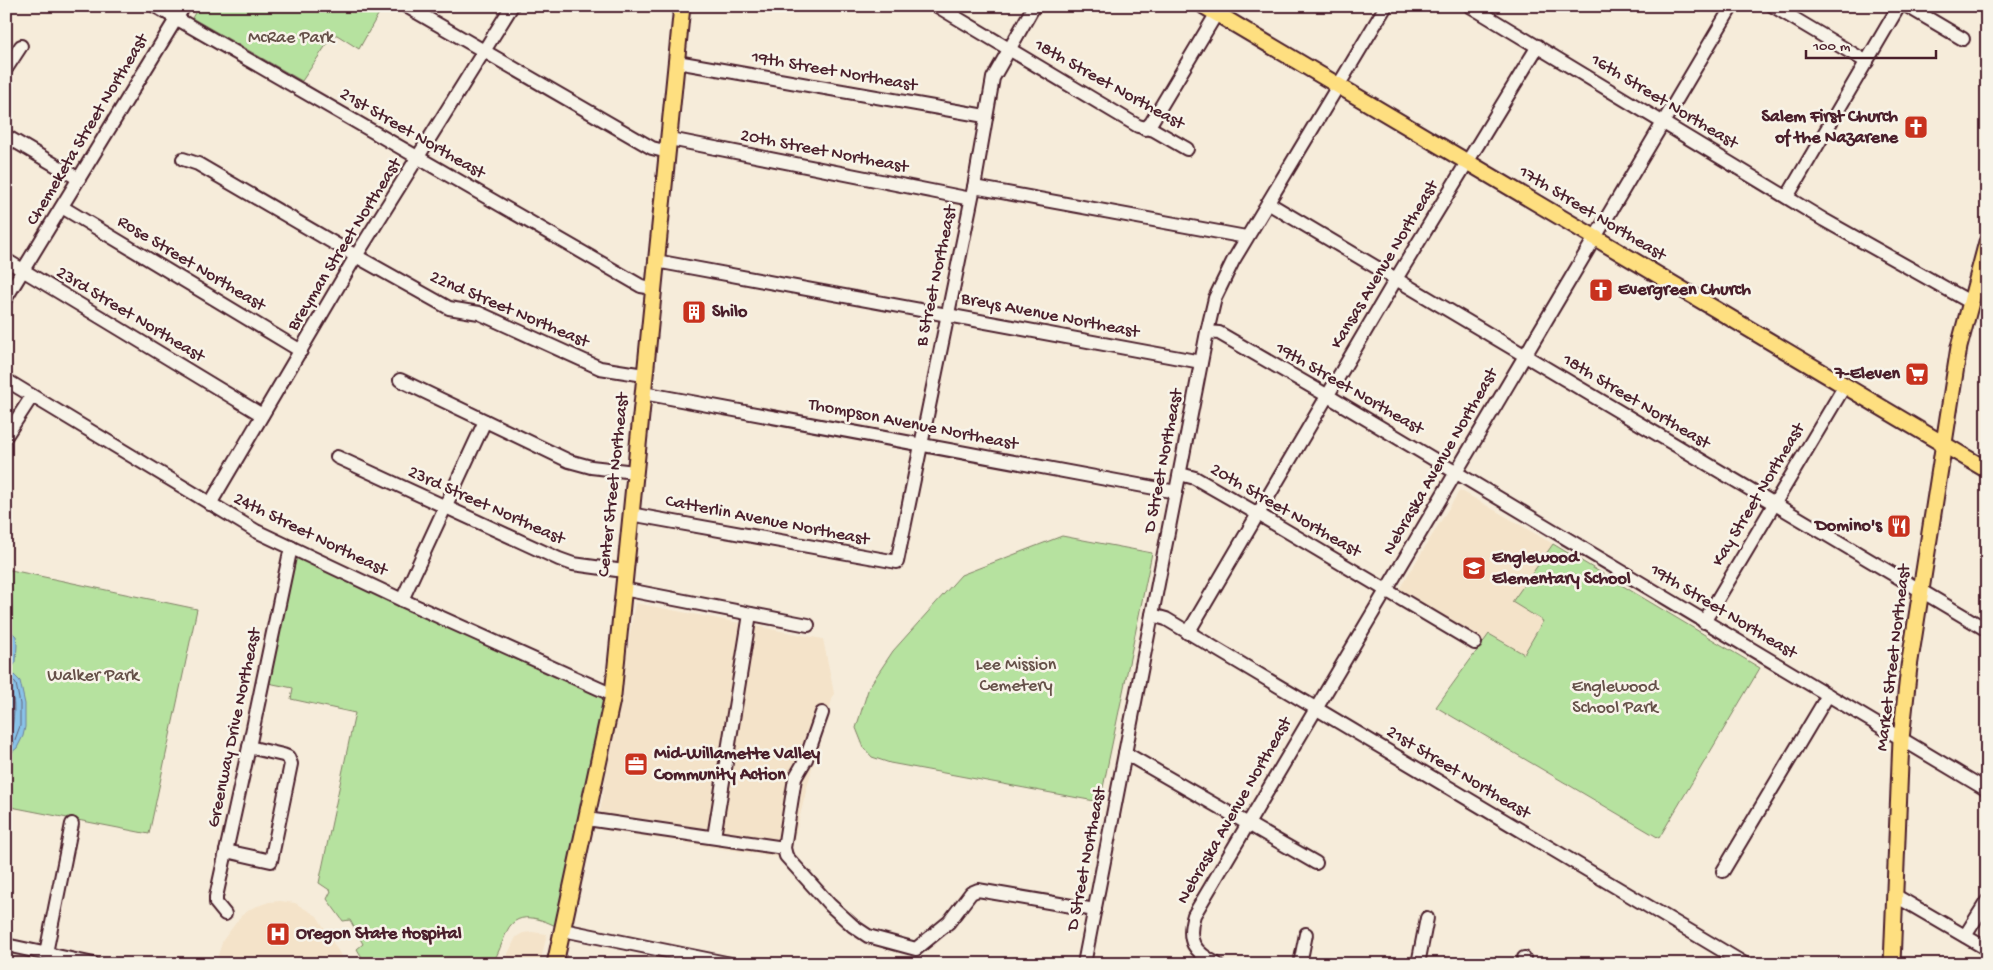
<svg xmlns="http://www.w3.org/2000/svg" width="1993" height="970" viewBox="0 0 1993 970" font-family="'Gochi Hand',sans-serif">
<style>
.built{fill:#f4e3c9}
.green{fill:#b6e29f;stroke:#808065}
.water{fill:#89c2e8;stroke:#70819c}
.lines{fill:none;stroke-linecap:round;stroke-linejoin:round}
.shore{stroke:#636077;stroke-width:1}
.minor-casing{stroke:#4a1f2b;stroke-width:16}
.major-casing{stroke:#4a1f2b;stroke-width:19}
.minor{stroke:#f7f3e8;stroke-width:12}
.major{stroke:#fedf80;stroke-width:15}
.labels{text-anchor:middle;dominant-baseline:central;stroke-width:5;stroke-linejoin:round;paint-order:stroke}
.park-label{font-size:18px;fill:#655048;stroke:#f7f3e8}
.street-label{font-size:18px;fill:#4a1f2b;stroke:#f7f3e8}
.poi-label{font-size:18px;font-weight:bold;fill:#4a1f2b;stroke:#f7f3e8;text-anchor:start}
</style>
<rect width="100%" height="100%" fill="#f6ecda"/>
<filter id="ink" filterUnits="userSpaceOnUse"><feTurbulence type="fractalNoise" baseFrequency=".02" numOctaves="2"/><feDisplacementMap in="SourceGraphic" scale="10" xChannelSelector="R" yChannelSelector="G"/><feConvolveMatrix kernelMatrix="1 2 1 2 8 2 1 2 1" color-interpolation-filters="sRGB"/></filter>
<g filter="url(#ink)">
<g class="built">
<polygon points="1460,490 1553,544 1512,602 1543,621 1524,654 1489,634 1484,640 1398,591"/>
<polygon points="635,603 823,639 834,693 815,756 791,851 776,857 597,829"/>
<polygon points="280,901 295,903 317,916 346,964 215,964 223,940 241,916 252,908 269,902"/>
<polygon points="532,932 547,934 540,964 503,964 516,937 523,933"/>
</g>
<g class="green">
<polygon points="199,6 383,6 359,49 337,35 333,35 302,81 192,18"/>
<polygon points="1062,536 1152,553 1100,802 890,763 872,757 864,748 856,728 869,687 893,651 961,575"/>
<polygon points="1553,544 1760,668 1659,838 1436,707 1489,634 1524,654 1543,621 1512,602"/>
<path d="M291 547 613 695 563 930C547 921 518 907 507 931 502 942 499 953 492 964H366L357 949 363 944 350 920 343 921 327 899 331 891 319 883 355 713 291 699 293 688 263 682Z"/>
<polygon points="6,569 197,609 149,834 6,806"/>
</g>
<polygon class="water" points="6,627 16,636 17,645 16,662 11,669 12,673 20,681 25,704 25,727 23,736 17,748 6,757"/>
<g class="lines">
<g class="shore">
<path d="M6 634C19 646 6 660 7 674L16 684 20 704V726L13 745 6 750"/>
<path d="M6 683C18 692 15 731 6 742"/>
</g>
<g class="minor-casing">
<g id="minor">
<polyline points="155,6 641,286 653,288"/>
<polyline points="406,6 652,148 668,152"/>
<polyline points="937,6 1138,126 1154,130 1187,149"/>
<polyline points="1470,6 1824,220 1970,302"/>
<polyline points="1773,6 1867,62"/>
<polyline points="1907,6 1963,39"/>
<polyline points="677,62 985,116"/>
<polyline points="6,69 21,46"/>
<polyline points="1145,129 1151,123 1221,6"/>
<polyline points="6,136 79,179"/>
<polyline points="670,139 971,199"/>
<polyline points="183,159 198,164 356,256 449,308 479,313 600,368 644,375"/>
<polyline points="974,187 1246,237"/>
<polyline points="1787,197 1899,6"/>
<polyline points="1268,203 1987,630"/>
<polyline points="62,207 301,351"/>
<polyline points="6,260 262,415"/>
<polyline points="656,261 1201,362"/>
<polyline points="6,298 184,6"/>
<polyline points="1207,332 1219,333 1328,396 1987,790"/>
<polyline points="6,380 256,531 402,600 613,695"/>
<polyline points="400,380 569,461 591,467 635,472"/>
<polyline points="643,393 1176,492"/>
<polyline points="6,436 32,396"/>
<polyline points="337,457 559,559 573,564 624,571"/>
<polyline points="1180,474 1195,478 1258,514 1475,643"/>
<polyline points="210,504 356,256 512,6"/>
<polyline points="630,514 897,562 974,187 993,78 1034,6"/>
<polyline points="623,589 808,625"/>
<polyline points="402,600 485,421"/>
<polyline points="1152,615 1166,619 1745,964"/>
<polyline points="1704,622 1844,387"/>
<polyline points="1188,633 1396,279 1538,46"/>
<polyline points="822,713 806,759 795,778 784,848 786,856 830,905 853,926 868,936 916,949 949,922 971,893 978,890 1095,910"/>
<polyline points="1125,753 1316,863"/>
<polyline points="587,819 784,848"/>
<polyline points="714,837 750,614"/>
<polyline points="226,851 271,861 291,764 288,757 283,755 249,747"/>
<polyline points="1723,871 1828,695"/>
<polyline points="1896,896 1987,949"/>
<polyline points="225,914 216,903 216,897 249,747 291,547"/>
<polyline points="563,930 731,964"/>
<polyline points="1965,936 1987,901"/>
<polyline points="6,945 94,964"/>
<polyline points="46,953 72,824"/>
<polyline points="1084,964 1207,332 1215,298 1233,261 1386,6"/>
<path d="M1217 964C1194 952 1186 941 1194 915L1732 6"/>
<polyline points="1300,964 1306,934"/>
<polyline points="1418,964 1427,918"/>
<polyline points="1523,964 1524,958"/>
</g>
</g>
<g class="major-casing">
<g id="major">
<polyline points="1204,6 1987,470"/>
<polyline points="555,964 613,695 682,6"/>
<polyline points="1892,964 1901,739 1909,667 1959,347 1987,242"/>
</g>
</g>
<use href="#minor" class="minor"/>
<use href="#major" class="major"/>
</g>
</g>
<defs>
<g id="church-square" transform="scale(1.25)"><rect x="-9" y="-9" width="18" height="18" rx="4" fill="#c8321e" stroke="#f7f3e8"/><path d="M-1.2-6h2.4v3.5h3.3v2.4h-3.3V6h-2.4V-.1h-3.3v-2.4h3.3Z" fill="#fff"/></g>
<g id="building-square" transform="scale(1.25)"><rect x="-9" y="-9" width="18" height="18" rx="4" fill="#c8321e" stroke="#f7f3e8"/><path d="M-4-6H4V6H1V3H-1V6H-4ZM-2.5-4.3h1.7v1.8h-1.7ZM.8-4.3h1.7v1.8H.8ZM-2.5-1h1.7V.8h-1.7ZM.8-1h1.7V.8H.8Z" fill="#fff"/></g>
<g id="supermarket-square" transform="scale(1.25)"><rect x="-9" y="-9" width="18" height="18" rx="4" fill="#c8321e" stroke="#f7f3e8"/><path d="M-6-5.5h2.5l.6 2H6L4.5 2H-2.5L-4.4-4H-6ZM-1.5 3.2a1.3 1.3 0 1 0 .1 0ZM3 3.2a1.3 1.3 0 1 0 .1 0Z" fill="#fff"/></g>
<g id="restaurant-square" transform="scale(1.25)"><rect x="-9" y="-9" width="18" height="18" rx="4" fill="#c8321e" stroke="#f7f3e8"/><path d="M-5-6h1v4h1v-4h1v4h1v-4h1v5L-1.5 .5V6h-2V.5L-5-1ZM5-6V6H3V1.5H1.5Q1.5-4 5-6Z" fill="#fff"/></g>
<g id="school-square" transform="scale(1.25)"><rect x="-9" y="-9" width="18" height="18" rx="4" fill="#c8321e" stroke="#f7f3e8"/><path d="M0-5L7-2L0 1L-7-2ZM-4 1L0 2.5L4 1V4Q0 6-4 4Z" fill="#fff"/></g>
<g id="office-square" transform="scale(1.25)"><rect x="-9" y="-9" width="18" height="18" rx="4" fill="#c8321e" stroke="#f7f3e8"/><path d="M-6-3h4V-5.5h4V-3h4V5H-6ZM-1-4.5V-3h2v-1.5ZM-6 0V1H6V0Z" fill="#fff"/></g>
<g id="hospital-square" transform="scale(1.25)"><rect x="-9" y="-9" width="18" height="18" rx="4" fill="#c8321e" stroke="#f7f3e8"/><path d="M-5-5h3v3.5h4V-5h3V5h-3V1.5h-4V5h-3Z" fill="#fff"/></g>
</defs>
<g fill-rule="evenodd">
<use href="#church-square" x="1916" y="127"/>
<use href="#church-square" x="1601" y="290"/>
<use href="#building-square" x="694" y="312"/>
<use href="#supermarket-square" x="1917" y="374"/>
<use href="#restaurant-square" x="1899" y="526"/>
<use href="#school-square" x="1474" y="568"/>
<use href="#office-square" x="636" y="764"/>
<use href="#hospital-square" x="278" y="934"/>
</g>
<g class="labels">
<g class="park-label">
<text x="291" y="38">McRae Park</text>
<text x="1016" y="665">Lee Mission<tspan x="1016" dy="21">Cemetery</tspan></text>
<text x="93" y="676">Walker Park</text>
<text x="1615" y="687">Englewood<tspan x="1615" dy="21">School Park</tspan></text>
</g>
<g class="street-label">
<text transform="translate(834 72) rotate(10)">19th Street Northeast</text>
<text transform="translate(1109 85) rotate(29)">18th Street Northeast</text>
<text transform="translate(1664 102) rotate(31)">16th Street Northeast</text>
<text transform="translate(88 130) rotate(-59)">Chemeketa Street Northeast</text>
<text transform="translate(412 134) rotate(30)">21st Street Northeast</text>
<text transform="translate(824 152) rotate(11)">20th Street Northeast</text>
<text transform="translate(1592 214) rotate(31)">17th Street Northeast</text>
<text transform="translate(345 245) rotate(-58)">Breyman Street Northeast</text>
<text transform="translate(191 264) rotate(31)">Rose Street Northeast</text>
<text transform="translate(1385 265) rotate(-59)">Kansas Avenue Northeast</text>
<text transform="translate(937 276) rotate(-78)">B Street Northeast</text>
<text transform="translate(509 310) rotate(23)">22nd Street Northeast</text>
<text transform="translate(130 315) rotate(31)">23rd Street Northeast</text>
<text transform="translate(1050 316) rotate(11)">Breys Avenue Northeast</text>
<text transform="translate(1349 389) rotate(30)">19th Street Northeast</text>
<text transform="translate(1636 402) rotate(31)">18th Street Northeast</text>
<text transform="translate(913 425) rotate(11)">Thompson Avenue Northeast</text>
<text transform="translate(1164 461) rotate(-79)">D Street Northeast</text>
<text transform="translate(1441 462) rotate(-60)">Nebraska Avenue Northeast</text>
<text transform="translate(614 485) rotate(-84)">Center Street Northeast</text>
<text transform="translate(1759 495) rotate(-59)">Kay Street Northeast</text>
<text transform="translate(486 506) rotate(24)">23rd Street Northeast</text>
<text transform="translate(1285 511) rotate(30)">20th Street Northeast</text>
<text transform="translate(767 521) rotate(11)">Catterlin Avenue Northeast</text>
<text transform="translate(310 535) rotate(26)">24th Street Northeast</text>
<text transform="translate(1723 612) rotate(31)">19th Street Northeast</text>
<text transform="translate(1894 658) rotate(-83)">Market Street Northeast</text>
<text transform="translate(235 728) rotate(-78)">Greenway Drive Northeast</text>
<text transform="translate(1458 773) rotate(31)">21st Street Northeast</text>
<text transform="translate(1235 811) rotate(-60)">Nebraska Avenue Northeast</text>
<text transform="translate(1087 859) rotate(-79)">D Street Northeast</text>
</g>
<g class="poi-label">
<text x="1898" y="117" text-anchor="end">Salem First Church<tspan x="1898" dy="21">of the Nazarene</tspan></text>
<text x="1618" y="290">Evergreen Church</text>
<text x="712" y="312">Shilo</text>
<text x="1900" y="374" text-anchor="end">7-Eleven</text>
<text x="1882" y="526" text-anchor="end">Domino's</text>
<text x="1492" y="558">Englewood<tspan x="1492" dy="21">Elementary School</tspan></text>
<text x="654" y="754">Mid-Willamette Valley<tspan x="654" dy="21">Community Action</tspan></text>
<text x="296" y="934">Oregon State Hospital</text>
</g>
</g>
<rect width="1993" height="970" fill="none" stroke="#f7f3e8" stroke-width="25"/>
<rect x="12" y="12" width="1968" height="945" fill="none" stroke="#4a1f2b" stroke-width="2" filter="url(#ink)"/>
<path d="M1806 50v8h130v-8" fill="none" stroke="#4a1f2b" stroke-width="2.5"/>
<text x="1813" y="50" font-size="15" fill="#4a1f2b" stroke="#f7f3e8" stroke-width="4" paint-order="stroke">100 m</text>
</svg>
